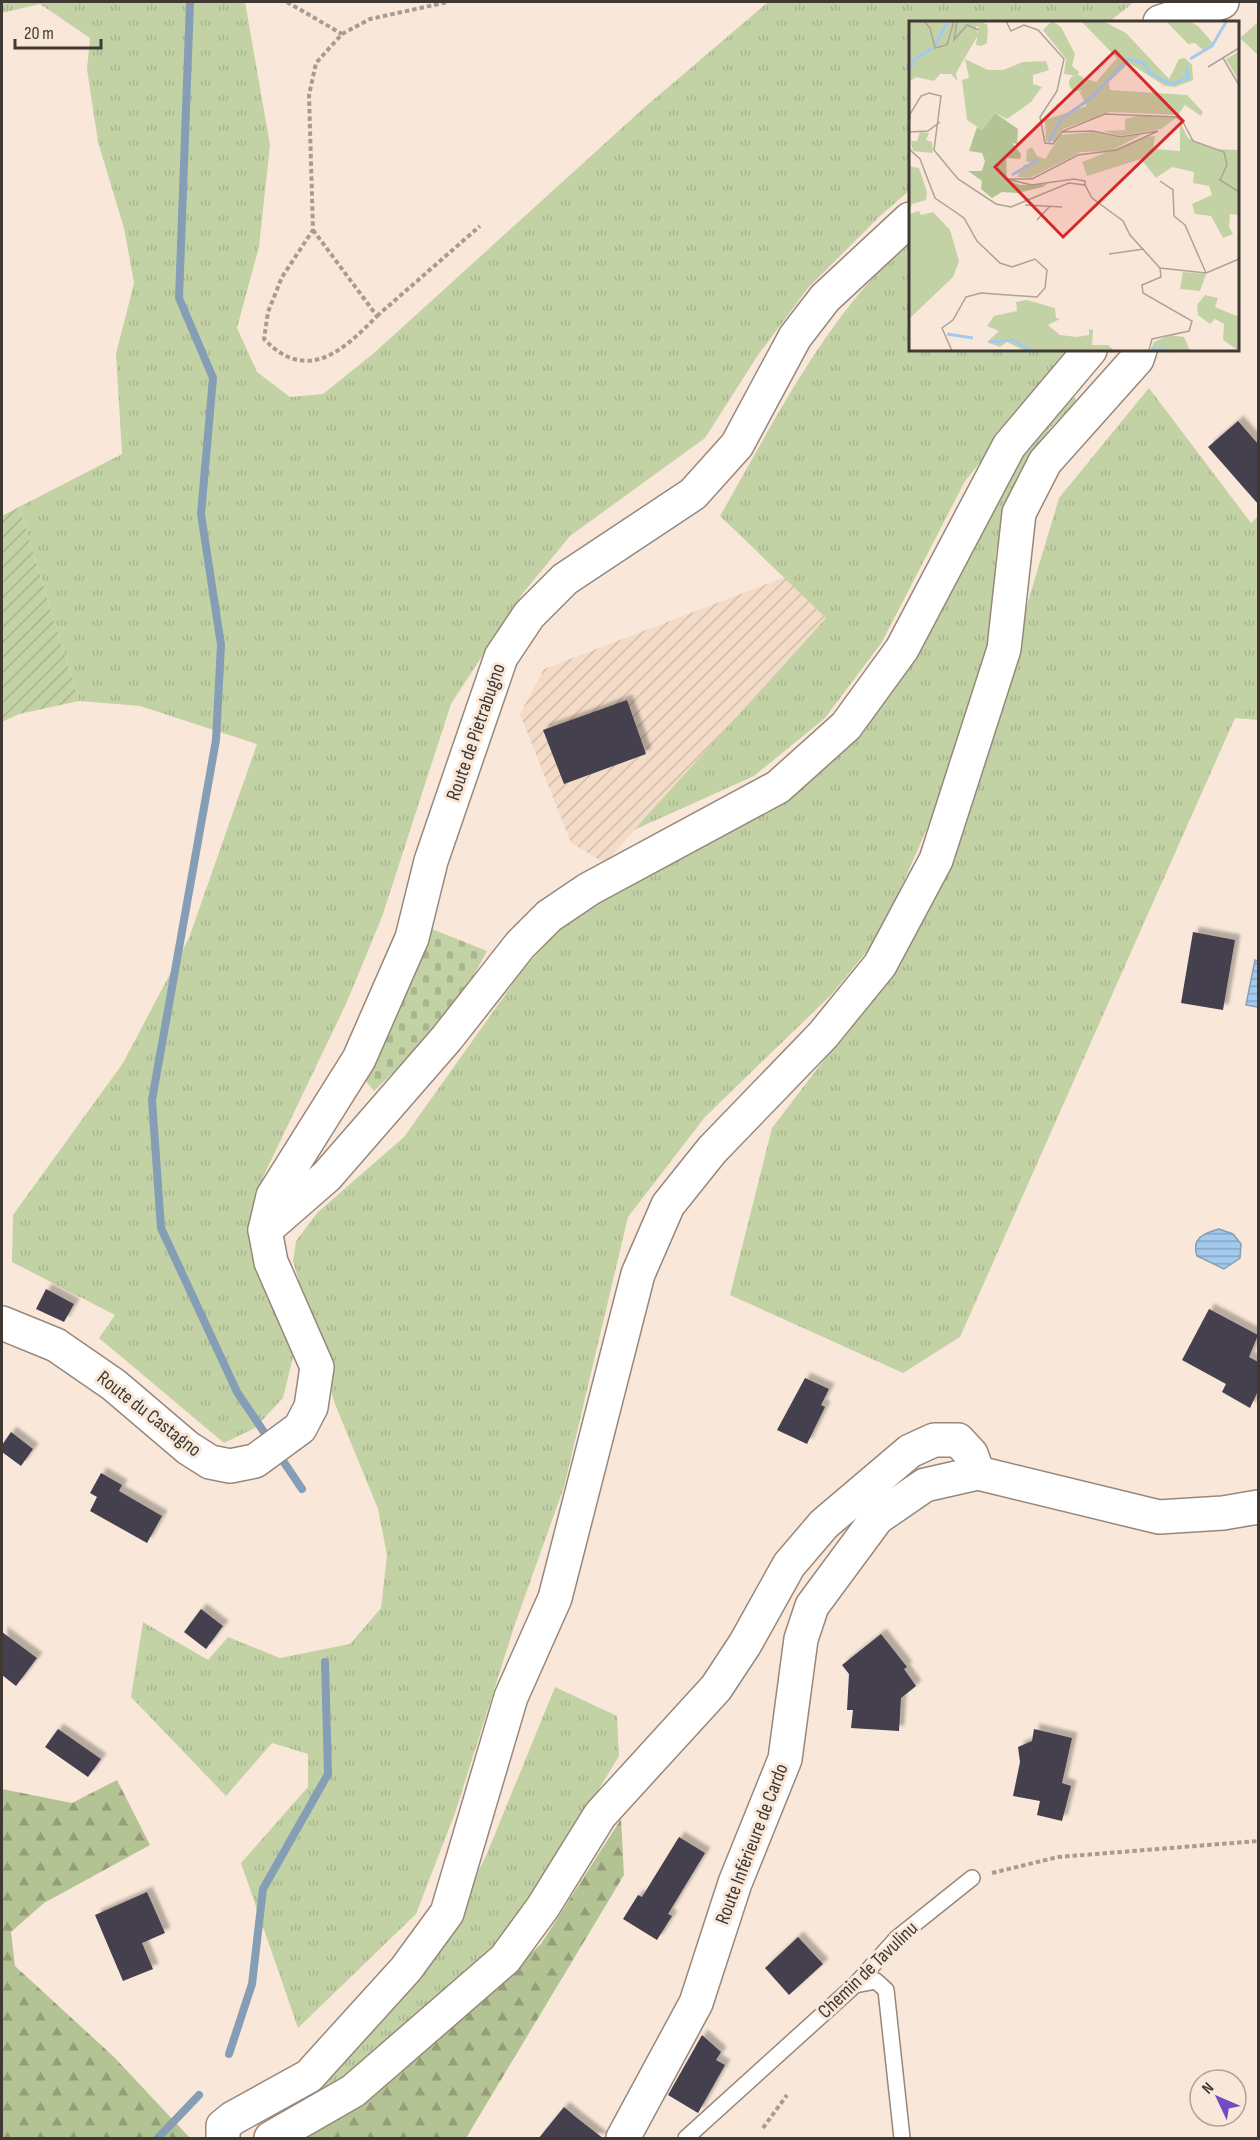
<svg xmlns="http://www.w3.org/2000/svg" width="1260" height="2140" viewBox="0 0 1260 2140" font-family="'Sofia Sans Condensed',sans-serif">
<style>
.industrial{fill:url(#industrial-furrows)}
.grass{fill:url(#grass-tufts)}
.forest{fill:url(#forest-firs)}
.cemetery{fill:url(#cemetery-stones)}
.garden{fill:url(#garden-furrows)}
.water{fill:url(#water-rules);stroke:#859eb6;stroke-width:1.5}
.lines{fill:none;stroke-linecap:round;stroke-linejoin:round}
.stream{stroke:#859eb6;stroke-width:8}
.building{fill:#453f4e;filter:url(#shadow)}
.service-casing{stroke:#98887b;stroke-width:18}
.tertiary-casing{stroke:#98887b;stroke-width:36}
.secondary-casing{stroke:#98887b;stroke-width:36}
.path{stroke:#a89b90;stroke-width:4;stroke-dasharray:4.5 3;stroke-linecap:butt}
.service{stroke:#fff;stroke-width:15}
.tertiary{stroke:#fff;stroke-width:33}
.secondary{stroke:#fff;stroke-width:33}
.labels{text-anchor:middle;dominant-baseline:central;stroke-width:6;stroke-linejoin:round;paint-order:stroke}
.street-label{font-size:20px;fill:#403933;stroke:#f9e8d9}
.inset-river{fill:none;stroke:#a3caee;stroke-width:3}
.inset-road{fill:none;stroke:#afa297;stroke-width:1.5}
.view{fill:#d62828;fill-opacity:0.15;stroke:#d62828;stroke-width:3}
.inset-edge{fill:none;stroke:#403933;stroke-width:3}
</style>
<defs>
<pattern id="industrial-furrows" width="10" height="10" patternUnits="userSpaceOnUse" patternTransform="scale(1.5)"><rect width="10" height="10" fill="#f3dbc7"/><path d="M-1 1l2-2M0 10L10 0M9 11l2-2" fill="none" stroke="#d1bdab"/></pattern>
<pattern id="grass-tufts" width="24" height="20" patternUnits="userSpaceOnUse" patternTransform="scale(1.5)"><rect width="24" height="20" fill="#c3d2a5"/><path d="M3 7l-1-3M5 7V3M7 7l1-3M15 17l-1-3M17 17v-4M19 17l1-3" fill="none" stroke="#a9b58e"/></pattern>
<pattern id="forest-firs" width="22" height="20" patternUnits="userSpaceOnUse" patternTransform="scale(1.5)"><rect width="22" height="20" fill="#b4c394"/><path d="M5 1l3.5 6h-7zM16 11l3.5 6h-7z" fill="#949f79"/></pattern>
<pattern id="cemetery-stones" width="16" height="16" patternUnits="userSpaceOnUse" patternTransform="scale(1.5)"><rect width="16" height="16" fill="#c3d2a5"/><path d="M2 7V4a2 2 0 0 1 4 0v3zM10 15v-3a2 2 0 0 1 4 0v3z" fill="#a9b58e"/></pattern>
<pattern id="garden-furrows" width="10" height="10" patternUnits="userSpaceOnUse" patternTransform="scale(1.5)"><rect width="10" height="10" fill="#c3d2a5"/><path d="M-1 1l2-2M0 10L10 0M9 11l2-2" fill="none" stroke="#a9b58e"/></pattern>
<pattern id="water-rules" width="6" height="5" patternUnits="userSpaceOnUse" patternTransform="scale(1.5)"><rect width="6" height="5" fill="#a3caee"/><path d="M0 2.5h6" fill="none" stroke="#86a5c1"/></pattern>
<filter id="shadow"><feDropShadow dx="5.5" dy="-5.5" stdDeviation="1.5" flood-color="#0004"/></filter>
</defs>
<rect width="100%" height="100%" fill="#f9e8d9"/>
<polygon class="industrial" points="785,577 826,618 605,863 571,843 520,714 544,669"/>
<g class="grass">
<polygon points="2,2 245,2 270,145 259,247 237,328 257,372 290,397 323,394 374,353 645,107 768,2 1134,2 1109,22 910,22 910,190 880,216 808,288 758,355 705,438 570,536 523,593 451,704 382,917 346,1004 263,1177 250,1237 293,1357 283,1398 255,1428 224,1443 99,1338 115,1315 12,1262 13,1215 123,1063 189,938 257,744 140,706 79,701 19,507 122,454 116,354 134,283 124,228 98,142 87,69 90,38 40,4 2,13"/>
<polygon points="1258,22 1258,55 1240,38"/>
<path d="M910 242V350H1072L965 481 882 642 825 718 754 776 634 830 826 618 720 516C773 424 828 311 910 242Z"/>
<polygon points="1149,388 1251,523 1258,516 1258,720 1235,718 960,1337 903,1373 730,1295 772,1128 899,962 956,842 1059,498"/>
<polygon points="1072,394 1077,401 1049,429 1016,483 996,552 993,634 944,789 881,934 832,994 705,1117 628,1217 564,1487 515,1624 455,1813 416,1914 298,2028 241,1863 308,1787 308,1754 272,1743 226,1796 131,1697 143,1622 208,1660 228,1637 280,1658 350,1644 381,1608 387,1555 378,1509 335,1404 293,1261 296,1241 318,1212 404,1137 522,971 565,922 759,814 897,680 939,617 982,512 1016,453"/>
<polygon points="555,1687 617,1716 619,1756 517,1924 328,2094 320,2084 440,1948 486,1856"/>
</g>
<g class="forest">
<polygon points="117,1780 150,1845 44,1903 11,1932 15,1966 114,2057 190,2138 2,2138 2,1789 72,1803"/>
<polygon points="621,1819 624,1875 466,2138 301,2138 392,2081 541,1944"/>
</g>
<polygon class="cemetery" points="432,929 487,951 459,1002 436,1031 374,1091 365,1080"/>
<polygon class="garden" points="19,507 79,701 19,714 2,722 2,516"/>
<g class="water">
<polygon points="1255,960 1258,961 1258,1007 1246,1005"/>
<path d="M1219 1229 1233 1234 1241 1244 1240 1258 1224 1269 1197 1256C1191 1238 1204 1233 1219 1229Z"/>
</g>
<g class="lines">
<g class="stream">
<polyline points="190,2 179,298 213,378 201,514 221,645 216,740 152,1100 161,1228 237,1392 270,1441"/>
<polyline points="277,1452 302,1489"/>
<polyline points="229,2054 252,1984 263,1889 328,1774 325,1662"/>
<polyline points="158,2138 199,2095"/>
</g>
</g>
<g class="building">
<polygon points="1238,421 1258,444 1258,504 1208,447"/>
<polygon points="627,700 646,754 564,784 543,730"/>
<polygon points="1193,932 1235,940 1223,1010 1181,1003"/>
<polygon points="46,1289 74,1304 64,1322 36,1309"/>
<polygon points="1209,1309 1258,1335 1249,1357 1258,1362 1258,1391 1250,1408 1222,1392 1226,1384 1182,1360"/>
<polygon points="805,1378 829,1389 821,1405 825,1407 807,1444 777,1430"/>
<polygon points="11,1432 33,1449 21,1466 2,1452 2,1445"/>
<polygon points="101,1473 122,1485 119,1491 162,1516 147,1543 90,1511 97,1497 90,1493"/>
<polygon points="201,1609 223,1626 206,1649 184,1632"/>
<polygon points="2,1632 37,1658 16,1686 2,1675"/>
<polygon points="881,1634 907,1667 904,1669 916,1686 901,1698 899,1731 851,1728 853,1710 847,1710 849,1674 842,1665"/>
<polygon points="58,1729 101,1759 88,1777 45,1747"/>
<polygon points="1034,1729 1072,1738 1062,1783 1071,1786 1062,1821 1037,1815 1040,1801 1013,1796 1020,1762 1018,1747 1032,1741"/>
<polygon points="679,1837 705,1853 668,1914 672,1916 657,1940 623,1919 638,1895 642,1897"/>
<polygon points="147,1892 165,1933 142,1943 153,1969 123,1981 95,1915"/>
<polygon points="798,1937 823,1964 789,1995 765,1968"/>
<polygon points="702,2035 721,2052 716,2060 725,2065 698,2113 668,2095"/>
<polygon points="564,2107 577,2118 604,2139 538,2139"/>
</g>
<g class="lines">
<g class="service-casing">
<g id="service">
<polyline points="855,1985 876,1981 886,1990 902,2138"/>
<polyline points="686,2138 855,1985 897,1938 972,1878"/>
</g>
</g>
<g class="tertiary-casing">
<g id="tertiary">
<polyline points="265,1230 327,1176 447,1038 520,945 549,916 589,889 778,787 846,726 902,649 1009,446 1090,350"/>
<polyline points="223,2138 223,2126 233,2118 309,2076 406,1969 447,1913 511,1697 555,1598 638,1274 668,1205 712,1150 823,1035 880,965 936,860 1004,649 1019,513 1045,462 1137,359 1140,350"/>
<polyline points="271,2138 353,2091 505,1959 543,1907 600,1815 716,1688 745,1644 789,1565 824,1524 910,1451 934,1440 958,1440 971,1454 978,1473"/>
<polyline points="623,2138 696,2003 735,1883 785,1759 801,1639 812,1606 877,1518 925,1485 978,1473 1159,1517 1223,1513 1258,1507"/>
</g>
</g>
<g class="secondary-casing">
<g id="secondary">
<polyline points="1160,22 1222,2"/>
<polyline points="2,1323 56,1345 114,1385 188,1448 210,1462 230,1466 255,1461 300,1428 311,1407 317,1367 271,1262 265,1230 273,1196 359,1059 412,938 431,861 501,657 529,615 565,579 693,494 737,445 795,337 825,298 910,219"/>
</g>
</g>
<g class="path">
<polyline points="287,2 342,34"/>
<path d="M313 230 377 316C343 351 307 384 264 339L268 312 282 277 313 230 309 95 316 63 342 34 370 19 448 2"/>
<polyline points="377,316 480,226"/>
<polyline points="992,1873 1058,1857 1258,1841"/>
<polyline points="763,2128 787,2095"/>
</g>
<use href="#service" class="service"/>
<use href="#tertiary" class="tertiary"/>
<use href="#secondary" class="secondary"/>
</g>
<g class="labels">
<g class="street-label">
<text transform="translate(476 732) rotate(-71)">Route de Pietrabugno</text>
<text transform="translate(149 1414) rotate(38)">Route du Castagno</text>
<text transform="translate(752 1844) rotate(-69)">Route Inférieure de Cardo</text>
<text transform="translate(868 1970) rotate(-44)">Chemin de Tavulinu</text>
</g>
</g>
<g transform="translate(909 21)">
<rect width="330" height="330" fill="#f9e8d9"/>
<path d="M0 0H79L67 6 69 14 47 52 48 60 42 53H31L25 60 7 56 0 61ZM143 0 152 6 166 33 163 45 170 51 168 55 155 53 157 38 134 9ZM172 0H194L217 12 260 58 270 38 276 37 283 44 284 59 266 66 256 65 220 42 200 61 201 69 278 74 294 91 292 95 276 84 269 94 201 91 154 108 146 120H137L136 99 178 85 171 72 178 58 187 61 208 37ZM231 94 267 97 252 108 210 115 194 110 216 109V98ZM271 101 279 117 304 128 330 129V194L321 193 320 206 324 213 314 217 302 195 286 193 283 183 303 174 300 165 284 162 285 151 263 146 247 157 232 138 178 155 173 141 235 116 246 115 244 128 271 130ZM185 111 210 117 234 113 201 130 172 131 121 157 108 156 115 144 124 142 117 140 118 129 123 126 128 135 136 138 152 114ZM10 190 12 194 24 191 41 209 50 240 44 256 0 298V193ZM274 251 297 253 291 270 271 268ZM296 274 309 277 306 286 330 296V330L314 319 315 303 306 298 301 303 289 294 288 284ZM118 279 146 287 147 297 151 298 139 304 151 314 168 316 180 314V308L184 309 183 324H199L206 330H116L98 321 91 326 78 321 90 310 78 305 85 295 108 290 107 281ZM261 314 275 316 281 330 242 328 245 321Z" fill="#c3d2a5"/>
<path d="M86 92 109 108 108 123 103 122 112 133 111 138 97 137 98 159 111 164 138 163 134 166 108 172 93 171 83 177 72 168 73 160 59 150H73L76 140 73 132 60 130 68 106 73 109Z" fill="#b4c394"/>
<path d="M70 2 78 3 79 8 78 22 72 25 67 24Z" fill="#c3d2a5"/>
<path d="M329 31 330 34V60L317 38Z" fill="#c3d2a5"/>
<path d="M257 0H280L289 5 303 21 302 25 295 30 286 22 279 23ZM56 38 79 49H94L114 41 137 40 140 49 124 54V63L133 66 122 81 98 98 86 92 73 109 58 99 53 59 60 57ZM160 62a8 8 0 1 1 16 0a8 8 0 1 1-16 0ZM11 111 20 112 17 119 23 121 24 132 4 130 2 120H8ZM0 145 10 147 18 171 17 179 3 183 0 190Z" fill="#c3d2a5"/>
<path class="inset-river" d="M26 24 39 0M281 38 303 25 317 1M0 51 4 40 23 27M140 121 152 98 182 77 219 38 234 42 242 53 262 63 279 57 277 44M103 154 130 138M38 313 64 317M80 321 104 319 123 330M242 328 266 330"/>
<path class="inset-road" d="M15 0 21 7 26 27 38 24 45 0M48 0 45 19 58 4 70 9M97 0 102 10 115 4 129 9 155 38 148 70 131 96 136 122 144 123 154 110 196 93 267 96 274 101 284 120 315 131 318 144 311 159 330 171M314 37 330 64M299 46 330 27M0 107 1 93 12 75 20 72 32 75 25 129 49 158 87 183 102 186 160 162 176 164 183 177 214 200 221 214 251 247 252 256 233 264 234 272 283 300 280 310 243 318 240 329M0 111 19 110 31 101M152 111 184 110 211 116 249 110 208 129 169 134 123 158H98L123 164 165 158 176 160V164M0 128 11 138 26 177 55 197 68 220 91 242 103 246 126 238 138 249 136 267 128 276 72 272 57 276 44 299 33 307 43 330M251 160 264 169 265 195 276 204 297 252M116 184 153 186M128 199 141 185M200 233 235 228M251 247 297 252M297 252 330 238"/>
<path class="view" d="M206 30 274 100 154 216 86 146Z"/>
<rect width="330" height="330" class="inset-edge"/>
</g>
<rect width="1260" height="2140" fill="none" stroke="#403933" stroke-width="6"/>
<g transform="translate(1218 2098) rotate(314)"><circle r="28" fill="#f9e8d9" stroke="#afa297" stroke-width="1.5"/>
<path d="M0-4.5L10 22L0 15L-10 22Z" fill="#724cc4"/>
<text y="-9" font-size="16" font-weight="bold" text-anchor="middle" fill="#403933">N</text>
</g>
<path d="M15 39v9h86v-9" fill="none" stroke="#403933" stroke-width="3"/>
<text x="24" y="39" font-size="18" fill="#403933" stroke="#f9e8d9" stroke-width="4.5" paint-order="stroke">20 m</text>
</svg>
